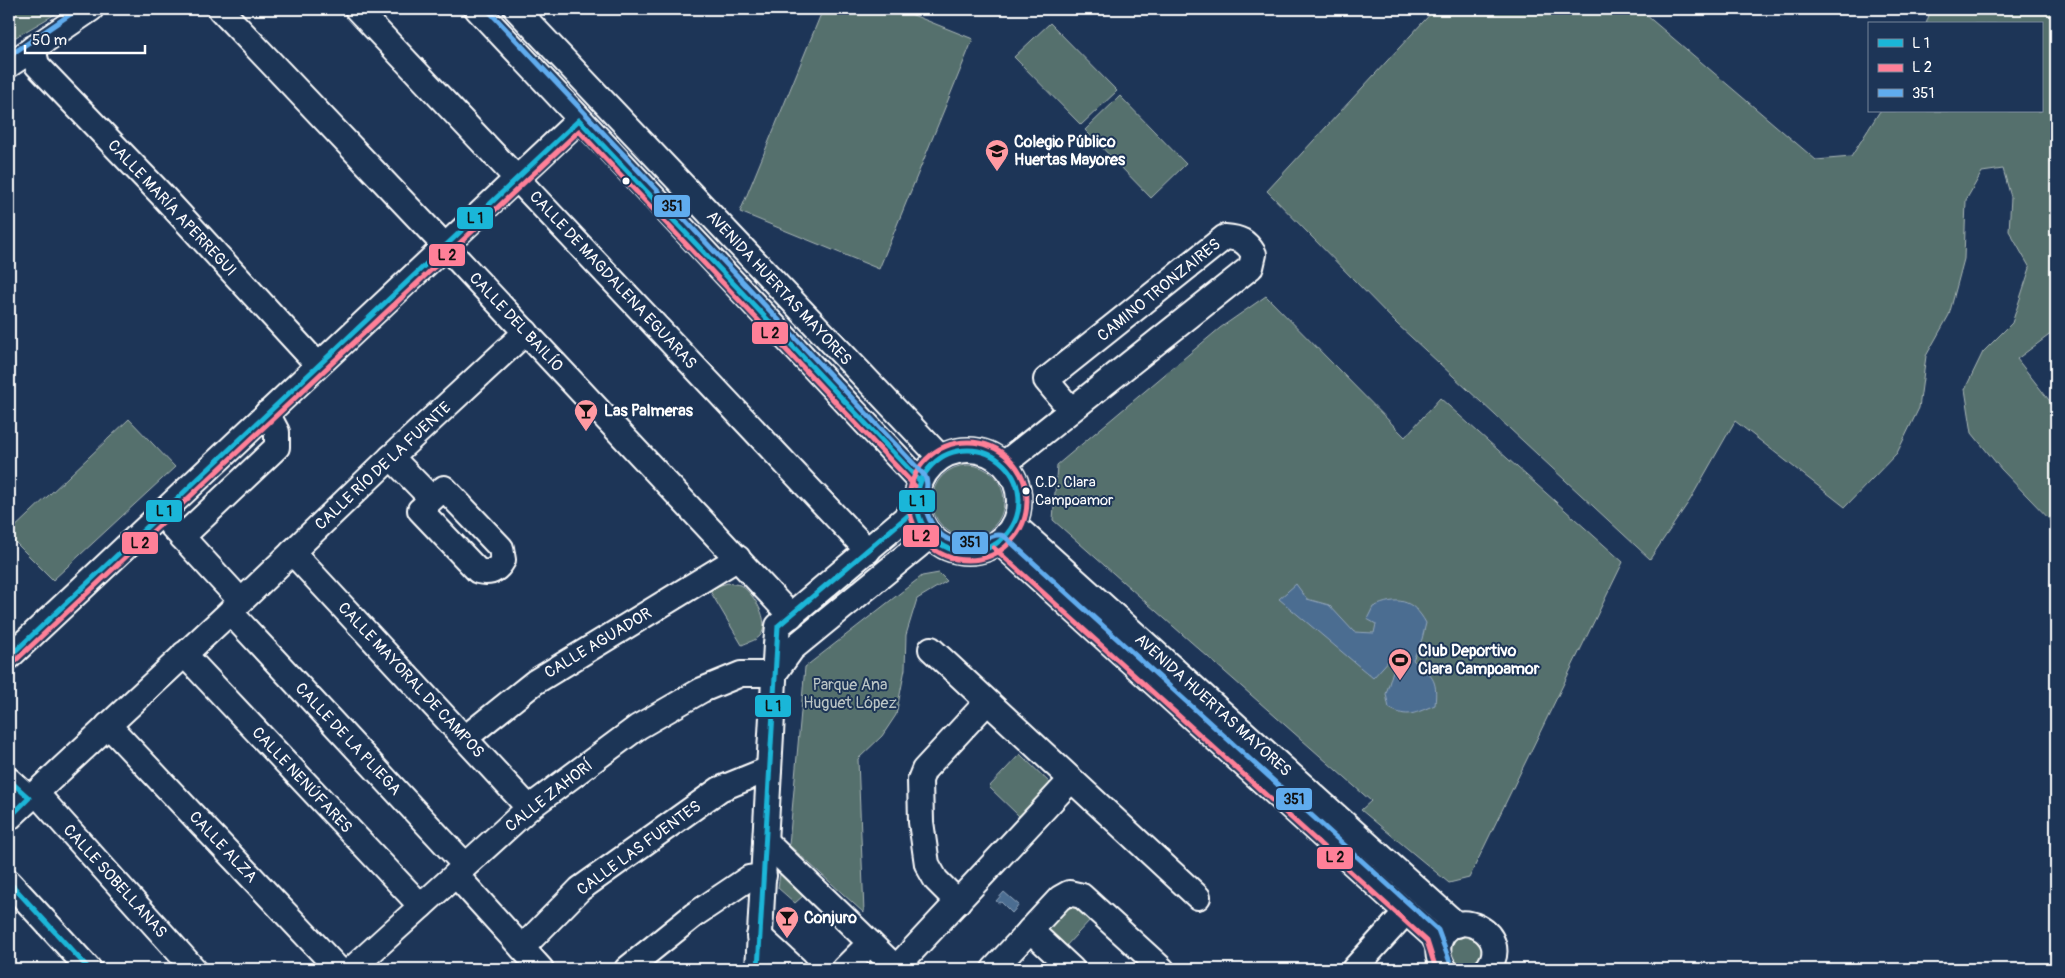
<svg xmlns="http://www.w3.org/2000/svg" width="2065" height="978" viewBox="0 0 2065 978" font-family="Pangolin,sans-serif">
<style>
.green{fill:#556f6d;stroke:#aab7b6}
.water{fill:#4b6d91;stroke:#93a7bd}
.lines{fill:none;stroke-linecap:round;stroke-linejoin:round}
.minor-casing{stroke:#fff;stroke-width:28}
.minor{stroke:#1d3557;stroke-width:24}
.bus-1-casing{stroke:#1d3557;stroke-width:9}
.bus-2-casing{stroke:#1d3557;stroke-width:9}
.bus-3-casing{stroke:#1d3557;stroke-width:9}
.bus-1{stroke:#1ab6d8;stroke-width:5}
.bus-2{stroke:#ff8098;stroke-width:5}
.bus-3{stroke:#60acee;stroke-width:5}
.bus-dot{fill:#fff;stroke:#1d3557;stroke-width:2}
.labels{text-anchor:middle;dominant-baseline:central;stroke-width:4;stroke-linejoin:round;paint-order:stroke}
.bus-label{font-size:15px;fill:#fff;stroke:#1d3557;text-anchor:start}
.poi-label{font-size:16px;font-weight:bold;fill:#fff;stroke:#1d3557;text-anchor:start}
.street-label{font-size:16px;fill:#fff;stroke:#1d3557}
.park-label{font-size:16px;fill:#bbc5c5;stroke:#1d3557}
.line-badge{stroke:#1d3557;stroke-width:2}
.pale-badge-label{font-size:14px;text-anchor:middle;font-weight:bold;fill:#111}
</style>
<rect width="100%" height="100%" fill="#1d3557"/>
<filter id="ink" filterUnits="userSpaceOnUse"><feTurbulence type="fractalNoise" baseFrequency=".02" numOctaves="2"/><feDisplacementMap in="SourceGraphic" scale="10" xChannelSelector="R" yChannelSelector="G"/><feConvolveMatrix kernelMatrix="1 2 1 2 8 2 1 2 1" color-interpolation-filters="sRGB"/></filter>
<g filter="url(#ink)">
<g class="green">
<polygon points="9,9 64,9 9,41"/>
<polygon points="823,9 898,9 973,39 879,269 740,212"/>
<polygon points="1435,9 1639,9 1816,160 1851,157 1880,111 2041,111 2041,24 1926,24 1931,9 2056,9 2056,330 2017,359 2056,409 2056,526 2001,469 1972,433 1965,389 1983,352 2012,323 2030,268 2009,231 2011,197 2003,169 1982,172 1966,200 1964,259 1949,315 1926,356 1919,408 1897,453 1845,507 1735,421 1690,500 1650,559 1397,324 1267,191"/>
<polygon points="1050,23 1117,91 1081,125 1014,57"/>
<polygon points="1120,96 1186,164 1151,198 1085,130"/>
<polygon points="1266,296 1405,437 1440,398 1623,562 1469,878 1449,883 1361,810 1371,801 1053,520 1057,465 1220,328"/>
<polygon points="129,419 175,467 53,580 9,536 9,533"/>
<circle cx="968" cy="501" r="36"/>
<polygon points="939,573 947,581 917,599 906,635 905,669 896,715 882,736 858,759 864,913 789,845 805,667 922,576"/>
<path d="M728 583C731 584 737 584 740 585 753 592 772 622 760 636 755 641 748 642 742 645L710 591 717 586Z"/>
<polygon points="1020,754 1052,785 1020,817 989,787"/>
<polygon points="780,873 804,895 795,903 778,888"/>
<polygon points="1071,901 1091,919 1063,949 1043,931"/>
<path d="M1470 932 1484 943 1482 962C1472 972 1460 972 1449 963L1447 945 1452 937Z"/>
</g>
<g class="water">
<path d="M1296 584 1307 599 1329 605 1354 632 1374 633 1376 624 1367 619 1373 607C1397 596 1413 599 1426 623L1422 639 1413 660C1432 676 1438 678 1435 705 1415 713 1408 719 1389 708L1386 694 1395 664 1392 657 1373 678 1279 599Z"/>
<polygon points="1004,892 1019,905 1012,913 1001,902 999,903 996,901"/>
</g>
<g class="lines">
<g class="minor-casing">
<g id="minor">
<polyline points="220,9 445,246 791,616"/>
<polyline points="357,9 868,551"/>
<polyline points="477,9 920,481"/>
<polyline points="516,9 940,457"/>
<polyline points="33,48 37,65 161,194 318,365"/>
<polyline points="9,65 91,9"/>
<circle cx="968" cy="501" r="51"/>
<polyline points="391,457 431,498"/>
<path d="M1005 463 1251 267 1254 254C1246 241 1240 238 1225 237L1046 380 1071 410"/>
<path d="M444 488 501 548 503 560C497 571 490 574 478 571L420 510Z"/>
<polyline points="171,525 241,601"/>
<polyline points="1014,525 1457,925"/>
<polyline points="182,537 277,447 277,432 267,413"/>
<polyline points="999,542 1406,912 1433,936 1438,946"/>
<polyline points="292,552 529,808"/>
<polyline points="230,612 465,865"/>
<polyline points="931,649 1198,897"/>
<polyline points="184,654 421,906"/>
<polyline points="9,657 579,120"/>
<polyline points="774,674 792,649 930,536"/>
<polyline points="108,725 338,969"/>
<polyline points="465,738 535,682 738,558"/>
<polyline points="9,780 29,798"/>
<polyline points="36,793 194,969"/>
<polyline points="9,818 230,612 391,457 526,332"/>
<polyline points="765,841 897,969"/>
<polyline points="456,875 541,969"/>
<polyline points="9,882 89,969"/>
<polyline points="958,902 936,880 927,864 921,822 920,780 924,770 987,702"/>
<polyline points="1030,930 1072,969"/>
<polyline points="759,936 795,969"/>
<polyline points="522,948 580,889 720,789 769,769"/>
<polyline points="896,968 1071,780"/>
<polyline points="352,969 529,808 638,727 702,690 741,674 774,674"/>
<polyline points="627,969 694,915 749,878 764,876"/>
<polyline points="758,969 776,644 778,626 917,508"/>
<polyline points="844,969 870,943"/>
<polyline points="994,969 1060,898 1069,893 1082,896 1162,969"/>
<polyline points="1354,969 1406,912"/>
<path d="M1445 969C1439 962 1437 953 1439 943 1451 901 1516 934 1487 969"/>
</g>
</g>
<use href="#minor" class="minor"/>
<g class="bus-1-casing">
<g id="bus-1">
<circle cx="968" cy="501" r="51"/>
<polyline points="9,657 579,120 920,481"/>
<polyline points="9,780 29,798 9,818"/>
<polyline points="9,882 89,969"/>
<polyline points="758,969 778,626 917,508"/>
</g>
</g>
<g class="bus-2-casing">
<g id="bus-2">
<circle cx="968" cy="501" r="59"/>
<polyline points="994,548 1427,941 1436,969"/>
<polyline points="14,662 579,131 915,486"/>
</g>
</g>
<g class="bus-3-casing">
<g id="bus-3">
<path d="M487 9 925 476C929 483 926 491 925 499 925 517 936 537 954 541 962 543 970 543 978 542 987 540 995 532 1004 536L1438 930 1451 965"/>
<polyline points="9,56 78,9"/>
</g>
</g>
<use href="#bus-1" class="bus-1"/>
<use href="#bus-2" class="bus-2"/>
<use href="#bus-3" class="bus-3"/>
</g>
</g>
<defs>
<g id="school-pin" transform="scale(1.25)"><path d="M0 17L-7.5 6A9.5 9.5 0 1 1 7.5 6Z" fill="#ff9aa2" stroke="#1d3557"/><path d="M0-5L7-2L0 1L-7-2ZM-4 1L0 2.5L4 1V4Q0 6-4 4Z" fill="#111"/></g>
<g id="bar-pin" transform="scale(1.25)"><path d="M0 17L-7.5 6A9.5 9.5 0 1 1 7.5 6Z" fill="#ff9aa2" stroke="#1d3557"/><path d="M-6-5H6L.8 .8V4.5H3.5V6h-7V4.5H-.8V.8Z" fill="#111"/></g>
<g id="stadium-pin" transform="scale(1.25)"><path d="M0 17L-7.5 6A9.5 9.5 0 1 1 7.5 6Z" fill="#ff9aa2" stroke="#1d3557"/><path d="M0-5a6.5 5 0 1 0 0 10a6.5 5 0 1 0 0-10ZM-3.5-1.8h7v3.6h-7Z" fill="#111"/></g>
</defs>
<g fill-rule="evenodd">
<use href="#school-pin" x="997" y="151"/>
<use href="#bar-pin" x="586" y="411"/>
<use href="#stadium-pin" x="1400" y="660"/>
<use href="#bar-pin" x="787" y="918"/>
</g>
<g class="bus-dot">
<circle cx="626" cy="181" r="4.5"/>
<circle cx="1026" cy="491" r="4.5"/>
</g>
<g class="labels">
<g class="bus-label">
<text x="1035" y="482">C.D. Clara<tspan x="1035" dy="18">Campoamor</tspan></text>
</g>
<g class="poi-label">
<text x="1014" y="142">Colegio Público<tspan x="1014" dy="18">Huertas Mayores</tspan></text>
<text x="604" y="411">Las Palmeras</text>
<text x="1418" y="651">Club Deportivo<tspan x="1418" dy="18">Clara Campoamor</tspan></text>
<text x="804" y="918">Conjuro</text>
</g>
<g class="street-label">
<text transform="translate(172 208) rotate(47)">CALLE MARÍA APERREGUI</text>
<text transform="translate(613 280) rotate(47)">CALLE DE MAGDALENA EGUARAS</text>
<text transform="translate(779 288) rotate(47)">AVENIDA HUERTAS MAYORES</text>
<text transform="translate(1159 290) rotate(-39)">CAMINO TRONZAIRES</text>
<text transform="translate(516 322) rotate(47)">CALLE DEL BAILÍO</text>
<text transform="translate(383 466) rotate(-43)">CALLE RÍO DE LA FUENTE</text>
<text transform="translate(598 643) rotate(-31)">CALLE AGUADOR</text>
<text transform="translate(411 680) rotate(47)">CALLE MAYORAL DE CAMPOS</text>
<text transform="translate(1213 705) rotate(42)">AVENIDA HUERTAS MAYORES</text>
<text transform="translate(348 739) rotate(47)">CALLE DE LA PLIEGA</text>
<text transform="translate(302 780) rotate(47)">CALLE NENÚFARES</text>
<text transform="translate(549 796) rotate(-38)">CALLE ZAHORÍ</text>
<text transform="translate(223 847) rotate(47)">CALLE ALZA</text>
<text transform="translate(639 848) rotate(-36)">CALLE LAS FUENTES</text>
<text transform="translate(115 881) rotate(48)">CALLE SOBELLANAS</text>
</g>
<g class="park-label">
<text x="850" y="685">Parque Ana<tspan x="850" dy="18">Huguet López</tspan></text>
</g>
</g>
<g class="line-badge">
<rect x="653" y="194" width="38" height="24" rx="5" fill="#60acee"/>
<rect x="456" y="206" width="38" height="24" rx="5" fill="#1ab6d8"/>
<rect x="428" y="243" width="38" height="24" rx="5" fill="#ff8098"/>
<rect x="751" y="321" width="38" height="24" rx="5" fill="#ff8098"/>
<rect x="898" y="489" width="38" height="24" rx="5" fill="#1ab6d8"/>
<rect x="145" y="499" width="38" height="24" rx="5" fill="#1ab6d8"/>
<rect x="902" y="524" width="38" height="24" rx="5" fill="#ff8098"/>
<rect x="951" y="531" width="38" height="24" rx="5" fill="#60acee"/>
<rect x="121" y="531" width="38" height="24" rx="5" fill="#ff8098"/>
<rect x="754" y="694" width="38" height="24" rx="5" fill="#1ab6d8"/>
<rect x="1275" y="787" width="38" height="24" rx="5" fill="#60acee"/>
<rect x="1316" y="846" width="38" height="24" rx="5" fill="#ff8098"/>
</g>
<g class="pale-badge-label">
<text x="672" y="211">351</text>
<text x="475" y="223">L 1</text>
<text x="447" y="260">L 2</text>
<text x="770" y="338">L 2</text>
<text x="917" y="506">L 1</text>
<text x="164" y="516">L 1</text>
<text x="921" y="541">L 2</text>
<text x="970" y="547">351</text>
<text x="140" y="548">L 2</text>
<text x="773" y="711">L 1</text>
<text x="1294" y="804">351</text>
<text x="1335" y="862">L 2</text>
</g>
<rect width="2065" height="978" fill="none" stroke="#1d3557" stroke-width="30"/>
<rect x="15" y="15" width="2035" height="948" fill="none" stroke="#fff" stroke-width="2" filter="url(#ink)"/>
<rect x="1868" y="22" width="175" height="90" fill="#1d3557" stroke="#77869a"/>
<rect x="1878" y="39" width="25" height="8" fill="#1ab6d8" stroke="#77869a"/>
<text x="1912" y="48" font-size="15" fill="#ffffff">L 1</text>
<rect x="1878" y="64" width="25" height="8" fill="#ff8098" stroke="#77869a"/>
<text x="1912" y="72" font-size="15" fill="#ffffff">L 2</text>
<rect x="1878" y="89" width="25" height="8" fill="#60acee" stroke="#77869a"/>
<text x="1912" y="98" font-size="15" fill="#ffffff">351</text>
<path d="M25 45v8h120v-8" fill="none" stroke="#ffffff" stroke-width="2.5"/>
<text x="32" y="45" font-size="15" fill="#ffffff" stroke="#1d3557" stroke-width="4" paint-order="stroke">50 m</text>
</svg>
